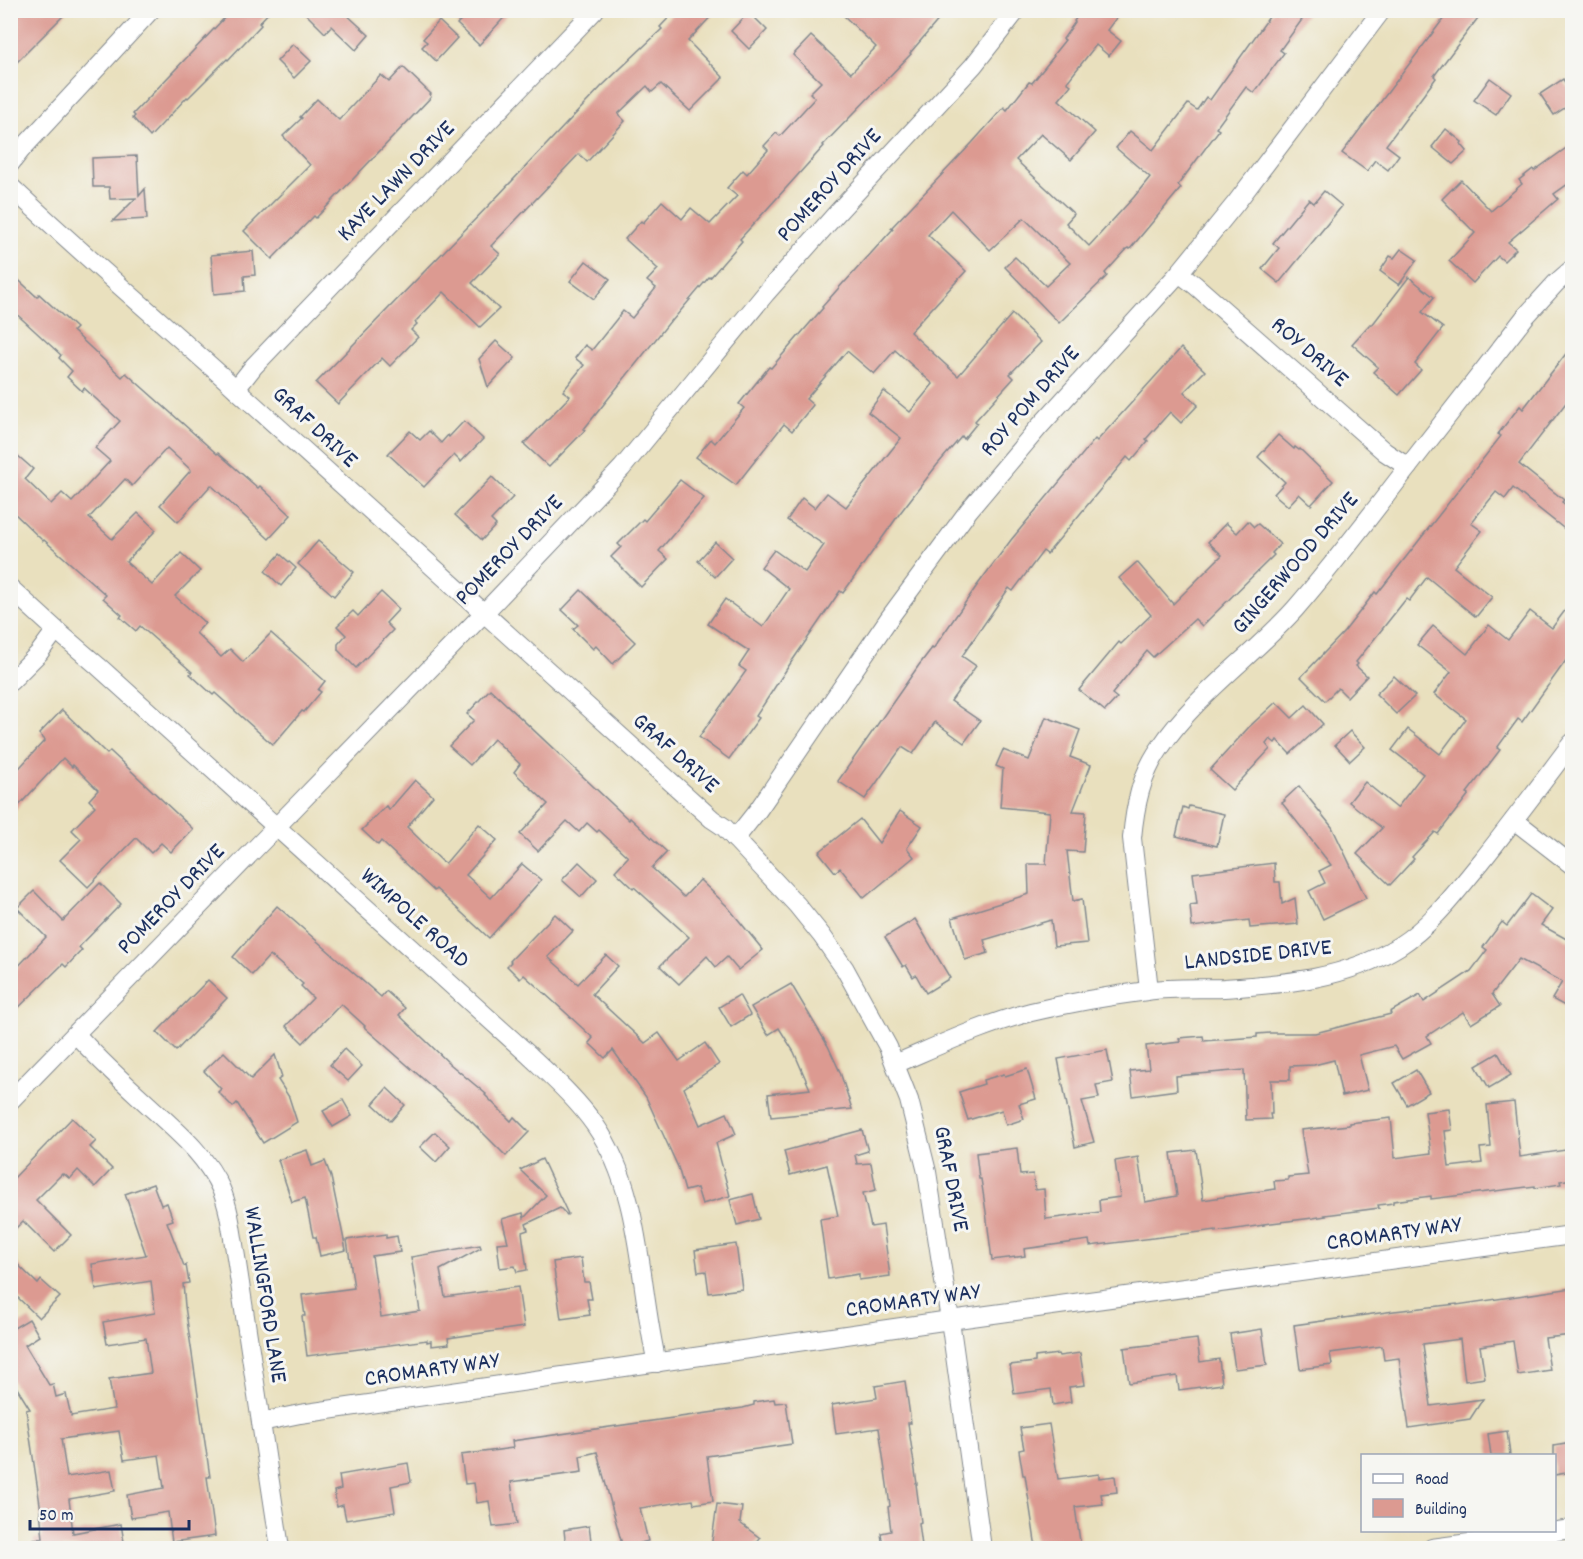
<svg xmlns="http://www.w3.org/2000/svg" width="1583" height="1559" viewBox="0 0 1583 1559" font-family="Dekko,sans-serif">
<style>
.building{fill:#dc9a91}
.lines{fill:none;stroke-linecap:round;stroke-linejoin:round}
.minor-casing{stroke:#82888e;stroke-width:20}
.minor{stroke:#fff;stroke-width:18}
.labels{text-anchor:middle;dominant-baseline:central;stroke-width:6;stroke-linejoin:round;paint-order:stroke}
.street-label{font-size:24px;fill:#1b2f5e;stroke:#f6f6f2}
</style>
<rect width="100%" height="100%" fill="#f6f6f2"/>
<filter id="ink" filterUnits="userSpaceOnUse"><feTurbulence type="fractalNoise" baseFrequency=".0167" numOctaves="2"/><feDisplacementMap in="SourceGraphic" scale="12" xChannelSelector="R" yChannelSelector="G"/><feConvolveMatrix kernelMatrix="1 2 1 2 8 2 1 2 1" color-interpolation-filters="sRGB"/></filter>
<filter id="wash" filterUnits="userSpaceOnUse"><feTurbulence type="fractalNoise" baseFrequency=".008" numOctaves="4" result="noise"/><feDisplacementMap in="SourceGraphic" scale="24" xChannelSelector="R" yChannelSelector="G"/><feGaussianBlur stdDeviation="1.35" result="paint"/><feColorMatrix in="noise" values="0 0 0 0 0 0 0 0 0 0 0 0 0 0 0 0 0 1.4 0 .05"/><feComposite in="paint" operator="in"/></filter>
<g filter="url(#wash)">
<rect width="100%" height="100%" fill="#e9e0be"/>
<g id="blocks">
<g class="building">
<polygon points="10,10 69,10 10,69"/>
<polygon points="232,10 271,10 259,23 261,25 228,60 227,59 188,98 187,97 150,137 133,118 135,116 133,114"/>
<polygon points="302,10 346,10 344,12 369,35 356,50 331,26 325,33"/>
<polygon points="470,10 511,10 479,45 457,24"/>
<polygon points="676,10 717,10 688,41 723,77 721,80 690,111 661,84 652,92 647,86 618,114 625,121 587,162 579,154 491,246 500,254 472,283 499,309 480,327 444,292 415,322 417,324 411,330 418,337 390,366 382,358 338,404 316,383 493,201 602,86 662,29 660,27"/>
<polygon points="838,10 947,10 910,53 911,54 823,145 824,146 740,239 742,241 710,278 709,277 672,321 671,320 584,429 585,430 549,467 524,444 570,396 563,391 584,365 575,358 585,345 592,350 623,311 632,318 656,288 647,281 658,269 625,239 641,221 643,223 662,201 682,219 691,208 710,224 737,196 727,188 743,170 747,174 768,150 764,146 776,133 780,136 815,98 810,93 821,82 793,55 811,36 851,73 876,47"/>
<polygon points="1082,10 1122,10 1107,30 1121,41 1109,56 1096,45 1067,82 1071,85 1059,100 1095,132 1071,160 1041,134 1016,160 1074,214 1066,223 1089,246 1134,197 1150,177 1116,148 1130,131 1153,150 1188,104 1197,110 1206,97 1210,100 1274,10 1309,10 1280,50 1284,53 1254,93 1246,87 1216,128 1219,130 1178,185 1181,188 1130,249 1128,248 1105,273 1107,276 1059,323 1005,267 1015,257 1046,286 1070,263 1024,218 990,250 951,210 928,235 966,271 910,332 958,376 1012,314 1041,342 1010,374 1014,378 975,421 977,423 964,439 962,436 937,465 900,513 843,593 840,591 790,664 756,716 759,718 729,759 699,737 746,671 739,666 749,651 708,624 725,599 763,627 789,589 761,567 774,550 805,572 824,545 787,520 802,498 815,508 827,493 846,507 901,438 868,412 884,391 910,412 933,384 895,350 874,374 847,351 806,399 813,405 792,431 784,424 736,485 696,457 711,439 715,443 744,408 739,404 769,367 771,368 823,308 822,307 844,282 845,282 893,229 891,228 972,143 1004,107 1007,110 1029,82 1032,83 1054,56 1053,55 1065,40 1063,39 1075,22 1074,21"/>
<polygon points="1450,10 1484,10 1434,76 1436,78 1386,145 1399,155 1388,170 1375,160 1367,171 1342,153"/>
<polygon points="749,12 767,30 749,49 731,31"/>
<polygon points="439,21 457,38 436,61 422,47 427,42 423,39"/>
<polygon points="293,44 311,61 294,78 277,61"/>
<polygon points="403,67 431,94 430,95 431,97 316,218 314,216 272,259 244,231 310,165 283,136 302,118 300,117 317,99 339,120 381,75 389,82"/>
<polygon points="1490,78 1511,93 1496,115 1474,100"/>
<polygon points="1563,79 1572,94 1572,103 1554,115 1540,94"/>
<polygon points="1446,129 1462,142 1461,144 1467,151 1453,164 1432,147"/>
<polygon points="1572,144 1572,181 1554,194 1558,199 1508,242 1516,249 1504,261 1498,256 1473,283 1449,261 1475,233 1442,199 1461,180 1491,211 1522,184 1519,180 1533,169 1534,171"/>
<polygon points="137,156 139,196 145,189 147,219 113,221 136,198 110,199 109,187 93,187 92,158"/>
<polygon points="1324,191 1342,206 1279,283 1262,269 1279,248 1273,243 1309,199 1314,203"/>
<polygon points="1401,249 1417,260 1399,285 1380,271 1390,256 1394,258"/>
<polygon points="253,251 255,275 244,276 245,291 214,294 211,255"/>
<polygon points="586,261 610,279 594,299 570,281"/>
<polygon points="10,272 37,297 39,294 76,328 73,331 122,377 126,373 217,454 218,453 258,488 260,486 291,515 269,539 211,485 178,522 160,505 191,470 167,448 132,486 125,479 89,518 112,539 138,513 156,530 126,562 152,585 181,553 200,571 175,596 205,623 196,633 221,657 230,649 243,662 271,633 325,681 318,690 321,692 304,712 302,711 273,745 215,693 213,695 190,674 192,672 140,626 136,631 120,617 122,615 103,598 106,595 44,540 43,541 10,509 10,449 33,469 25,479 51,504 62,493 72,502 110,461 95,448 120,421 84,388 82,391 67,377 72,371 59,358 61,355 10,308"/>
<polygon points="1409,277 1434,297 1422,312 1443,328 1415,364 1421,370 1399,395 1373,372 1378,367 1352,344 1370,324 1372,325"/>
<polygon points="496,341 515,358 488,387 479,359"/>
<polygon points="1572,346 1572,395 1519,464 1564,500 1562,502 1572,510 1572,535 1513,488 1505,499 1496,492 1471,523 1482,531 1454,567 1492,597 1476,617 1427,577 1409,601 1406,599 1356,662 1358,664 1356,666 1367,676 1347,697 1338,688 1325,701 1301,677 1344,632 1375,592 1377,594 1501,436 1498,434 1520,406 1523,409"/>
<polygon points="1181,348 1205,371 1184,392 1198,405 1181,423 1170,412 1146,439 1148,441 1131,461 1127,457 1047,554 1043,551 1013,591 1009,588 962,656 976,666 951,701 980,721 964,743 935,722 913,754 902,747 865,799 838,781 919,665 932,648 933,649 976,587 1011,540 1095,439 1097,441"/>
<polygon points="464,421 483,439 461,462 454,455 424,487 388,454 410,431 420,440 429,431 441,443 448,435 449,437"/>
<polygon points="1278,435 1294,449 1295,447 1299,450 1300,449 1333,481 1311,505 1299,494 1288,506 1274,494 1285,482 1258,457"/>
<polygon points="492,477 513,497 491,520 496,525 482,540 455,515"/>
<polygon points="680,480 704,498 659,551 668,559 641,587 611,557 621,547 618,544 643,519 645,521"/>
<polygon points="1248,521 1254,527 1258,524 1280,544 1272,553 1274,555 1202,626 1195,619 1153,657 1147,651 1112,694 1117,698 1105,711 1079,690 1119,642 1121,644 1151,615 1119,578 1137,562 1173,604 1222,555 1208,542 1226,523 1237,533"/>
<polygon points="318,541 354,572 334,596 298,564"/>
<polygon points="715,542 732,558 715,577 698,561"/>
<polygon points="280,554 296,568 281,586 265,571"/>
<polygon points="581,590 635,642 613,664 596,646 593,649 573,629 578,625 562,610"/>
<polygon points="381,592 399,609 386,623 393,630 356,668 338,650 338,644 346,635 337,626 353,611 358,616"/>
<polygon points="1572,601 1572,652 1522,722 1518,719 1497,748 1500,750 1467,793 1469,794 1438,834 1435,832 1412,857 1414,859 1390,885 1357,854 1382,828 1349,802 1365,782 1397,808 1423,774 1392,750 1408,729 1440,754 1466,719 1434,694 1451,672 1417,645 1433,626 1467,654 1489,625 1508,640 1530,611 1552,628"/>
<polygon points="1394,676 1415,696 1396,714 1376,694"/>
<polygon points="490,689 629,820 630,818 667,852 652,868 684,897 700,880 727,906 763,950 738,970 727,957 716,967 707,956 679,984 660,966 689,937 634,887 633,888 615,871 628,857 599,830 597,832 587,823 579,832 567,821 538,851 520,834 548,804 514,772 520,764 494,739 470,765 449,746 474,720 467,714"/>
<polygon points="1276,702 1292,718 1306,705 1323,724 1290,754 1277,740 1275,743 1270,739 1266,744 1270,749 1232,790 1210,770 1249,727"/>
<polygon points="62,710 107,754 110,751 193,829 171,852 161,843 151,853 136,838 88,887 60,860 81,839 72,830 95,806 89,800 98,790 73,765 72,767 63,758 10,815 10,778 45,740 39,734"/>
<polygon points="1046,717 1080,730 1070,757 1091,765 1073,811 1086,812 1083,852 1067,851 1073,901 1082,899 1087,943 1054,946 1051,920 984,940 988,953 965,960 952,918 1029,894 1028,864 1046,864 1050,812 1000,807 1003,769 996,766 1003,750 1029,760"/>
<polygon points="1350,731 1365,747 1350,761 1335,745"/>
<polygon points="415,780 433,796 407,827 445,864 479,824 497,840 466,875 491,898 522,864 541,880 489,938 436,889 434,891 381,841 378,845 362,830 386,806 389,810"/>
<polygon points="1299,786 1332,827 1366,898 1323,919 1309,891 1325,883 1319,871 1331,865 1282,803 1285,801 1284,800"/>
<polygon points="1189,806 1224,814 1217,846 1176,836 1183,807 1188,809"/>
<polygon points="900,811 922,826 907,848 914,857 864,898 840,868 835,872 819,852 860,819 879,843"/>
<polygon points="579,862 597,879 581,897 562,880"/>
<polygon points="1274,863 1275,882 1280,882 1282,904 1295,898 1298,924 1250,928 1249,920 1192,927 1190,905 1197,904 1193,873"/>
<polygon points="100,883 121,904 79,947 82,950 66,967 63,964 10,1016 10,975 46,937 17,908 34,891 63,921"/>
<polygon points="1531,894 1552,910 1541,925 1572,942 1572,1010 1552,999 1562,982 1519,959 1492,994 1500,1006 1471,1024 1463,1012 1427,1036 1431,1043 1402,1059 1394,1046 1359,1055 1368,1090 1342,1096 1334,1060 1314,1065 1290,1066 1290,1080 1271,1080 1272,1114 1270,1114 1271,1119 1246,1120 1244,1070 1176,1076 1177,1090 1133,1096 1130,1071 1149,1069 1146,1046 1180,1042 1179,1038 1203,1036 1204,1041 1257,1037 1257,1034 1270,1033 1315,1033 1391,1014 1390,1012 1420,995 1424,1002 1471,971 1487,950 1483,947 1502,922 1507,926"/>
<polygon points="277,906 381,997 386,991 405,1008 399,1015 450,1064 486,1094 485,1095 511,1121 514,1117 529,1132 506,1156 473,1123 364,1027 365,1026 341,1004 303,1043 286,1026 313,998 301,986 303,984 270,955 252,975 233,957"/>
<polygon points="555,914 573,931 548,957 578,984 606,955 618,966 592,994 645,1043 659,1033 679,1061 705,1043 719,1064 684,1088 700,1125 727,1113 736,1134 716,1143 730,1196 702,1204 697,1188 685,1191 678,1167 646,1097 613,1050 605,1058 589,1043 593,1038 564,1011 524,975 520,979 507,966 511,962 510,961"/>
<polygon points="915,919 950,978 926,993 916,975 913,977 906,965 903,967 885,937"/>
<polygon points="208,980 227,998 176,1051 157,1032"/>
<polygon points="791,984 828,1046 840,1072 852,1109 771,1117 768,1094 810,1089 794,1052 779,1028 768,1035 751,1007"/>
<polygon points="739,995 750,1015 731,1027 719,1007"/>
<polygon points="344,1049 362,1066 348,1081 330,1065"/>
<polygon points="1107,1050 1113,1082 1096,1085 1099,1098 1082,1101 1094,1142 1075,1147 1058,1059"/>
<polygon points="224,1052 251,1079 275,1055 282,1077 278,1080 289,1097 297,1122 263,1143 237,1103 233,1107 218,1092 221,1089 204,1071"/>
<polygon points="1498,1053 1511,1075 1489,1088 1476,1066"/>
<polygon points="1027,1069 1036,1099 1019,1104 1024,1119 1006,1125 1002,1110 968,1120 959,1092 984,1084 983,1080 1004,1074 1005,1076"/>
<polygon points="1416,1070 1429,1092 1407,1105 1394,1083"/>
<polygon points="387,1088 405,1105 391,1121 373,1104"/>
<polygon points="343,1100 352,1116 333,1127 323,1111"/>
<polygon points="1514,1102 1520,1157 1572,1149 1572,1179 1560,1181 1561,1184 1535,1188 1535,1186 1431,1199 1431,1196 1393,1201 1393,1203 1378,1205 1379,1208 1325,1215 1326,1216 1313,1218 1263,1224 1264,1225 1216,1232 1216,1230 1090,1246 1089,1240 1024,1249 1025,1256 992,1260 986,1212 981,1179 979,1179 976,1153 1017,1148 1020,1175 1033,1174 1035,1190 1044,1189 1046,1219 1055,1218 1100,1212 1099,1200 1120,1197 1115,1161 1138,1157 1145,1202 1177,1196 1171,1153 1196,1150 1203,1200 1275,1189 1274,1181 1288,1180 1288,1177 1308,1175 1301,1130 1349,1125 1349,1123 1391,1118 1395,1158 1431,1153 1425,1112 1449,1109 1452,1130 1445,1131 1449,1167 1482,1163 1480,1148 1491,1147 1487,1105"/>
<polygon points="72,1118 96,1141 90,1147 112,1169 95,1187 78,1170 70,1179 64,1174 63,1176 62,1174 36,1200 71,1235 54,1252 23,1221 10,1234 10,1182"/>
<polygon points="862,1130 868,1151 855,1155 857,1164 871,1163 876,1190 863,1193 871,1227 883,1225 890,1276 859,1280 859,1274 828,1279 820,1219 838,1216 827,1165 790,1175 784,1151"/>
<polygon points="435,1132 450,1146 436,1162 420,1147"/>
<polygon points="307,1150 312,1166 325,1161 331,1177 346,1250 320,1256 316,1237 313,1237 305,1198 292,1202 278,1160"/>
<polygon points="542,1159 568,1214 567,1215 560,1208 526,1224 528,1230 522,1232 527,1270 517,1272 515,1266 500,1268 497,1243 508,1242 502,1219 523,1213 524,1218 546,1195 520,1170"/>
<polygon points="153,1184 161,1205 167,1203 173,1220 167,1222 184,1266 186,1265 189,1283 183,1284 185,1306 210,1477 207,1477 215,1536 172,1542 168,1512 131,1518 127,1495 164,1488 159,1455 124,1460 119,1431 61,1439 67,1477 111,1470 115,1491 69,1499 73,1533 121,1524 125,1548 34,1548 34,1539 43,1538 40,1511 41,1511 26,1410 30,1409 10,1377 10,1322 14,1328 29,1319 39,1336 25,1345 49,1385 53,1384 56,1397 66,1394 71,1416 114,1409 109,1379 151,1373 146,1338 107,1344 103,1322 155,1313 151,1281 96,1290 92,1264 146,1255 125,1194"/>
<polygon points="753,1194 759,1219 737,1225 730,1200"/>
<polygon points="386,1234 386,1238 397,1236 400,1252 372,1256 381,1317 420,1311 411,1257 480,1245 481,1248 440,1270 445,1297 518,1287 524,1327 448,1338 449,1344 431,1346 431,1341 427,1342 427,1340 307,1356 302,1316 305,1316 302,1295 354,1288 347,1240"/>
<polygon points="736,1244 742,1289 709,1293 706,1271 698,1272 695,1250"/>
<polygon points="10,1257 38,1284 41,1280 60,1297 39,1318 13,1293 10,1296"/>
<polygon points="581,1258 584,1282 589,1282 592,1299 587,1299 590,1315 561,1319 553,1262"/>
<polygon points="1572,1288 1572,1335 1545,1338 1550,1370 1518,1375 1513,1341 1480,1346 1485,1378 1465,1381 1460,1339 1423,1344 1431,1406 1483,1399 1470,1419 1409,1428 1399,1358 1384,1360 1382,1346 1330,1353 1332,1365 1300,1369 1294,1325 1394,1311 1457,1304 1457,1305"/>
<polygon points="1262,1329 1267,1365 1235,1369 1230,1334"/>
<polygon points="1197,1339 1200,1362 1219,1359 1222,1384 1179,1390 1177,1376 1129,1383 1124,1348"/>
<polygon points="1080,1353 1085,1385 1069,1387 1071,1402 1053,1405 1051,1389 1014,1394 1010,1365 1035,1362 1035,1357 1058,1354 1059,1356"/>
<polygon points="905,1381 911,1423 908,1423 917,1484 916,1484 921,1522 919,1523 922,1546 905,1548 883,1548 881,1533 891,1531 888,1507 890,1506 879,1428 836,1434 832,1405 877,1398 875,1386"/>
<polygon points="774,1399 775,1403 786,1402 792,1444 707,1456 713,1501 694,1504 693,1500 640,1508 648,1541 623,1548 597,1452 580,1456 582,1472 511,1482 517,1524 493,1527 489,1501 477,1503 474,1483 465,1484 461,1455 513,1448 512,1441 743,1408 754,1405 754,1402"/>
<polygon points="1049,1424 1058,1479 1099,1474 1099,1478 1115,1476 1117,1492 1101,1494 1103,1504 1075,1507 1081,1548 1036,1548 1025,1475 1023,1475 1019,1450 1024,1449 1020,1428"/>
<polygon points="1507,1431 1510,1455 1491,1455 1488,1434"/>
<polygon points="1572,1443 1572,1472 1554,1475 1554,1446"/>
<polygon points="408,1463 411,1482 391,1486 395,1512 346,1520 343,1505 337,1507 334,1491 341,1489 339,1475"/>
<polygon points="717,1504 742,1507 740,1523 760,1538 752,1548 711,1548"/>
<polygon points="589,1526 592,1548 566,1548 564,1530"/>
</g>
</g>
</g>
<g filter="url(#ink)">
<use href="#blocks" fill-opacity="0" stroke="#82888e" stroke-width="1.5"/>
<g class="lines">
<g class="minor-casing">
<g id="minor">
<polyline points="10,164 21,150 151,10"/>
<path d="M10 186C84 256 161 321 236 389 394 533 553 676 712 819L724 827 797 905 822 936 845 969 888 1047 909 1100 927 1172 950 1320 982 1548"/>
<polyline points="1179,273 1195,285 1385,452 1408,467"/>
<polyline points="236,389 254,366 595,10"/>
<path d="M10 588 56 630 98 666 529 1055C552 1077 576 1098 595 1125 643 1194 638 1284 657 1363"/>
<polyline points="10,682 39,653 56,630"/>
<polyline points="1514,820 1572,865"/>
<polyline points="735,839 758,810 890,617 969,510 1039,427 1179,273 1236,203 1382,10"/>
<path d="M1149 990 1132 838C1135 806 1141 775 1160 748 1196 694 1252 657 1295 609 1335 563 1371 515 1408 467 1447 417 1486 367 1525 317L1556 283 1572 269"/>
<path d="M76 1034C100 1062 128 1086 156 1112 181 1135 207 1157 221 1189 230 1210 232 1234 236 1257L280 1548"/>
<path d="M895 1064C940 1045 984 1024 1031 1012 1069 1003 1108 996 1147 991 1173 987 1198 989 1224 988 1285 984 1346 979 1399 946 1432 925 1456 892 1481 862 1512 823 1542 783 1572 743"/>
<polyline points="10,1101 484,613 622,468 766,293 837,213 973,66 1017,10"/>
<polyline points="261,1422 300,1414 950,1320 1572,1235"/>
<polyline points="1432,1548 1572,1529"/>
</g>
</g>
<use href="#minor" class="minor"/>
</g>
</g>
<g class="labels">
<g class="street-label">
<text transform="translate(397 182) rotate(-46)">KAYE LAWN DRIVE</text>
<text transform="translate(830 186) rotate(-48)">POMEROY DRIVE</text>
<text transform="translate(1309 353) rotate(41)">ROY DRIVE</text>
<text transform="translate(1031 402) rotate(-49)">ROY POM DRIVE</text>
<text transform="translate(314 428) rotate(43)">GRAF DRIVE</text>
<text transform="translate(510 551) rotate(-46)">POMEROY DRIVE</text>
<text transform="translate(1296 564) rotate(-49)">GINGERWOOD DRIVE</text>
<text transform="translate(675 754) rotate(42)">GRAF DRIVE</text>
<text transform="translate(172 900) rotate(-46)">POMEROY DRIVE</text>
<text transform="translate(414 919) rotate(42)">WIMPOLE ROAD</text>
<text transform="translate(1258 956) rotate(-6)">LANDSIDE DRIVE</text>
<text transform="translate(950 1179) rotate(79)">GRAF DRIVE</text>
<text transform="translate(1394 1235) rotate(-8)">CROMARTY WAY</text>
<text transform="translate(264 1295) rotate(81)">WALLINGFORD LANE</text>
<text transform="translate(913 1302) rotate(-8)">CROMARTY WAY</text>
<text transform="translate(432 1371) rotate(-8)">CROMARTY WAY</text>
</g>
</g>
<rect width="1583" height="1559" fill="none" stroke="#f6f6f2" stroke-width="36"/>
<rect x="1361" y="1454" width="195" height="78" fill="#f6f6f2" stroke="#9ea6b7" stroke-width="1.5"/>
<rect x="1373" y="1474" width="30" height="9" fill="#ffffff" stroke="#9ea6b7" stroke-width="1.5"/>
<text x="1415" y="1484" font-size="18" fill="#1b2f5e">Road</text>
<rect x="1373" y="1499" width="30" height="18" fill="#dc9a91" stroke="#9ea6b7" stroke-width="1.5"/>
<text x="1415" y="1514" font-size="18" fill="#1b2f5e">Building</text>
<path d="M30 1520v9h159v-9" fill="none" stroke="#1b2f5e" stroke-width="3"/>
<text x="39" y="1520" font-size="18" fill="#1b2f5e" stroke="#f6f6f2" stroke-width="4.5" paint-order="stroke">50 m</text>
</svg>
